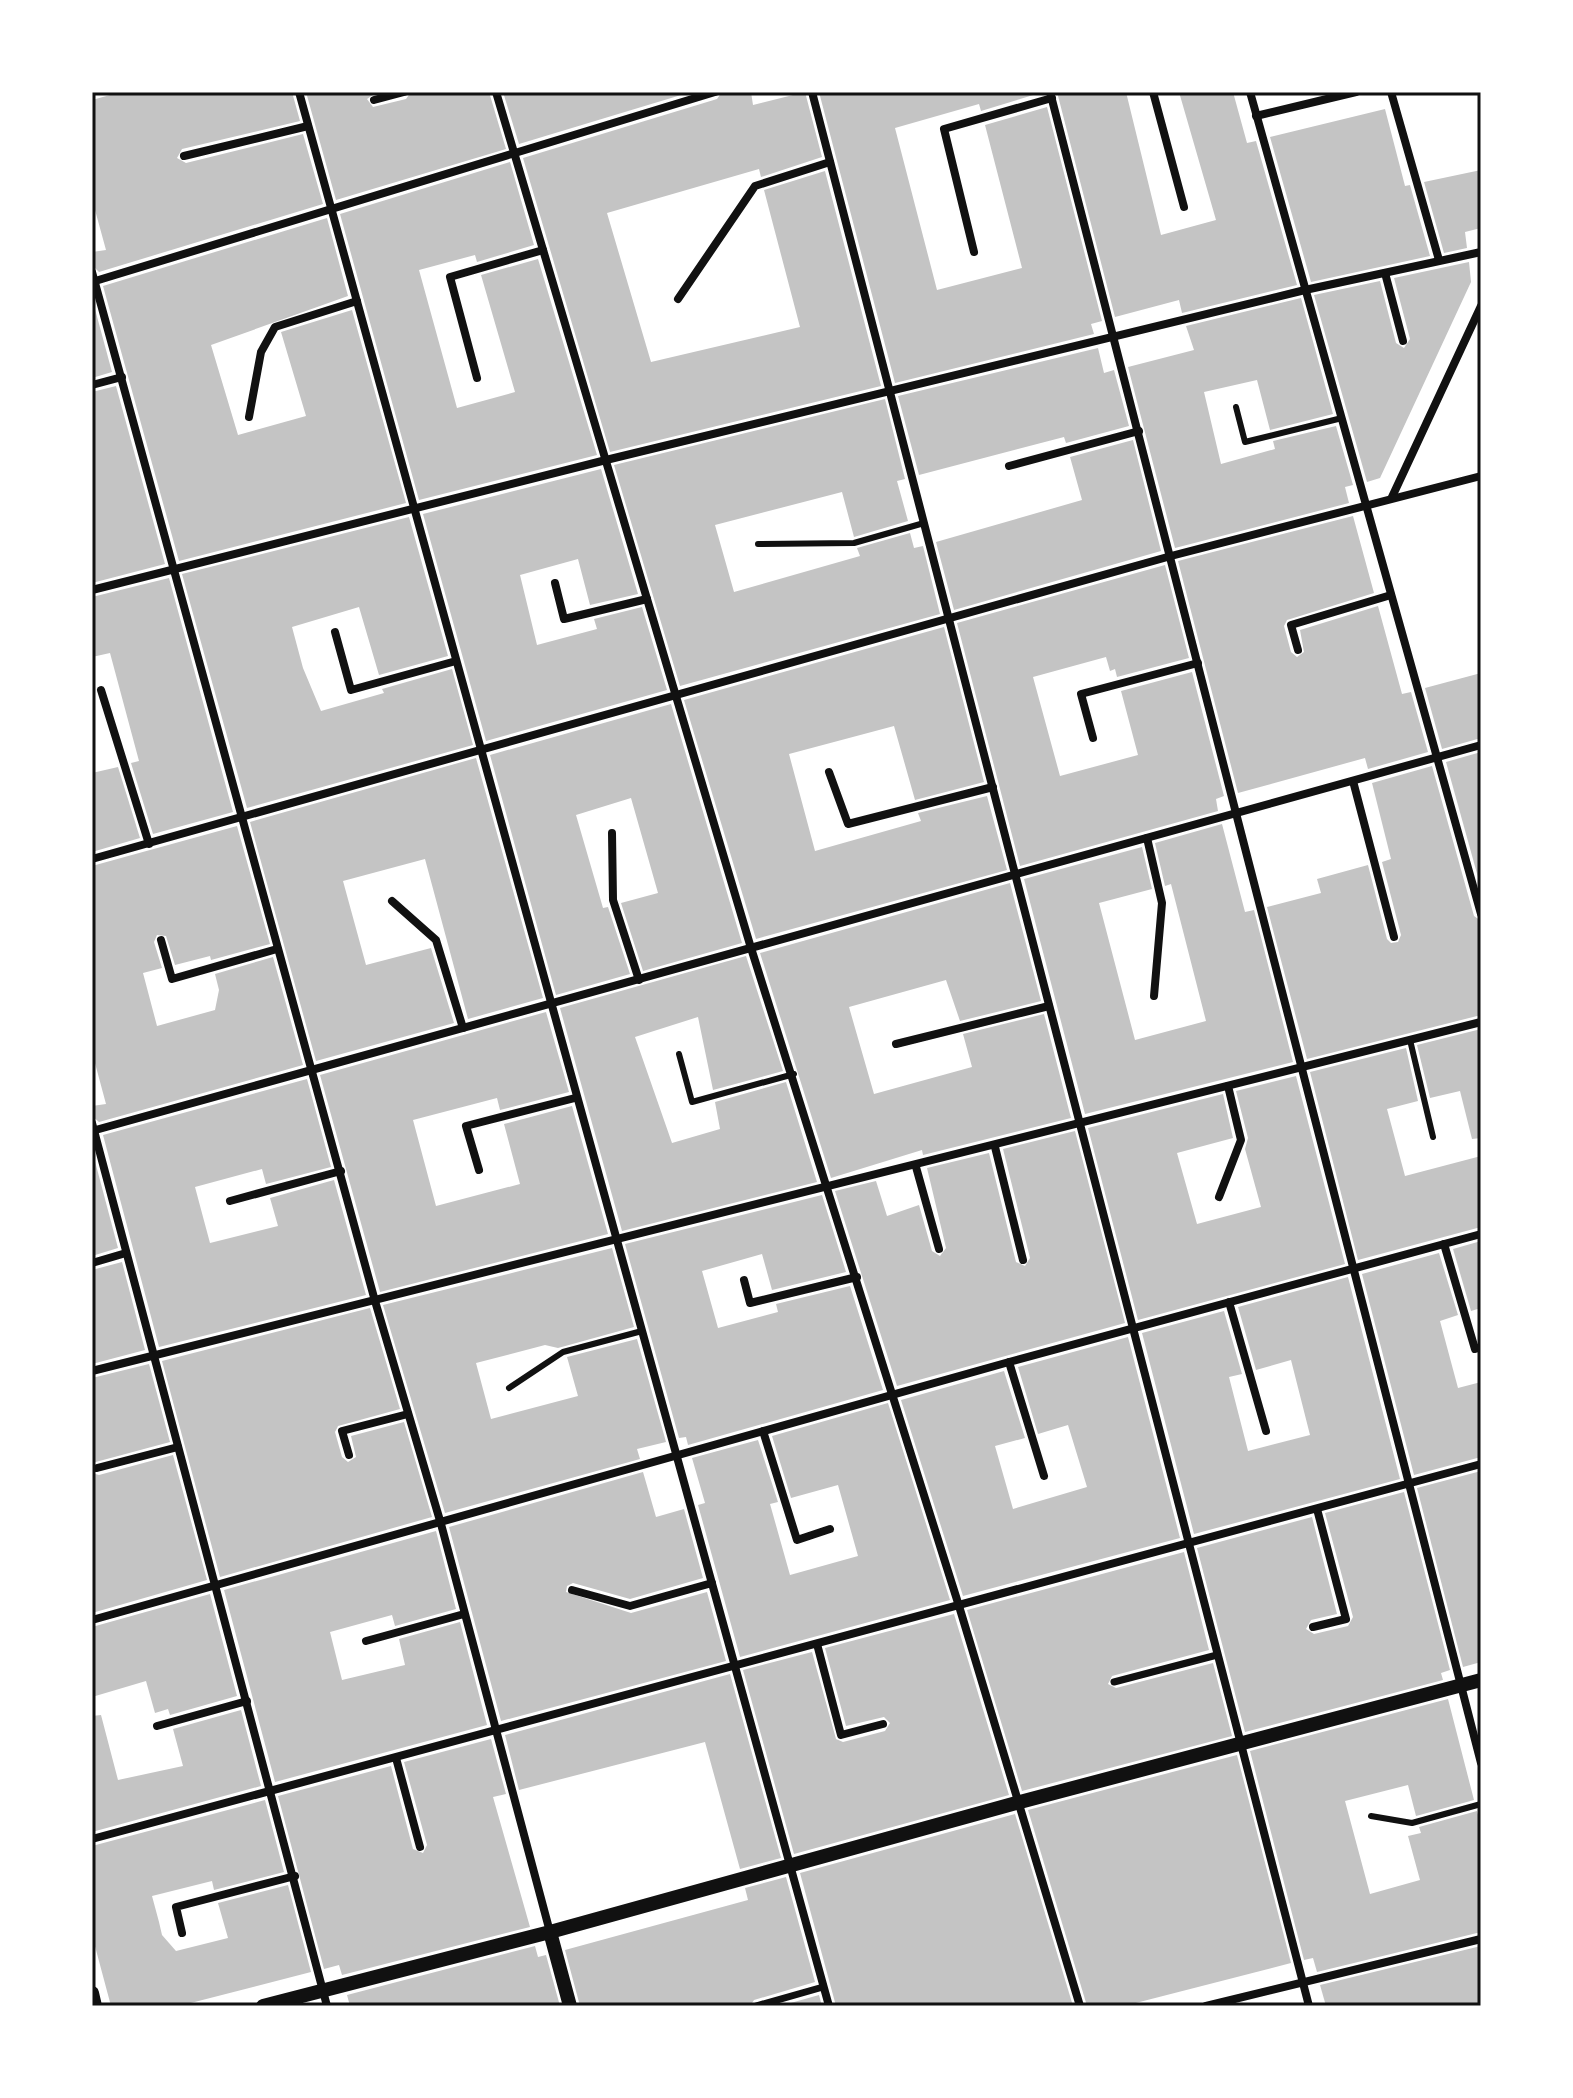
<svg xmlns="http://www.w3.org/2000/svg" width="1573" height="2098" viewBox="0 0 1573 2098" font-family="'Noto Sans',sans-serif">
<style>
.building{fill:#c4c4c4}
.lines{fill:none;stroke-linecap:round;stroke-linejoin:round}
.service{stroke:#111;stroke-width:6}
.pedestrian{stroke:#111;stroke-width:7}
.minor{stroke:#111;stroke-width:8}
.tertiary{stroke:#111;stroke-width:14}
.neatline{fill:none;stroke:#111;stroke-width:3}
</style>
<rect width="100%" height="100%" fill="#fff"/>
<g class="building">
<polygon points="121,92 292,92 300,121 182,149 177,158 186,163 303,134 323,204 99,272 92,265 92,252 106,250 92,199 92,100"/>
<polygon points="306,92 377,92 367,99 373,107 406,99 411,92 489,92 506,149 336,200"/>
<polygon points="503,92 691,92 519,144"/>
<polygon points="722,92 751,92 753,105 805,92 822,157 761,177 759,169 607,213 651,362 800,327 764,190 825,171 881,386 610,452 523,158 717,99"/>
<polygon points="819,92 1043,92 981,111 979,104 895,128 937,290 1022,268 985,125 1047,107 1102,321 1091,324 1094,334 895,383"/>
<polygon points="1057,92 1126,92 1161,235 1216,220 1179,92 1233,92 1247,143 1256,141 1297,285 1182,313 1179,300 1115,317"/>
<polygon points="1385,109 1405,186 1410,185 1430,256 1311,282 1270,137"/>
<polygon points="510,162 534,245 477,262 475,255 419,270 457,408 515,392 481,275 538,259 597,455 419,500 340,214"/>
<polygon points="1481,170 1481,228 1465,232 1467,248 1444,253 1424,182"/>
<polygon points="327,218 348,296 211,345 238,435 306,416 281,332 352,310 406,503 179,561 103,286"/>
<polygon points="1469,262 1471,282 1380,478 1367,482 1314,295 1380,281 1396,343 1404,348 1410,339 1394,278"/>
<polygon points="92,298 112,372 92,378"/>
<polygon points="1301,298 1333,414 1270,430 1257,380 1204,392 1221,464 1275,449 1273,441 1336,426 1353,485 1345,487 1349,503 1175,548 1128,367 1194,350 1186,326"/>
<polygon points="1098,348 1104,373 1114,370 1129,426 1066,443 1064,437 919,475 898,396"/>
<polygon points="116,386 165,564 92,583 92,392"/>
<polygon points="885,399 905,479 897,481 908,521 854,537 842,492 715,525 734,592 860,556 857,548 910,533 914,548 923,546 940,614 680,686 614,465"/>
<polygon points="1133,440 1161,551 954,610 936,542 1082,500 1070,457"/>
<polygon points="601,469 638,594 590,605 578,559 520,575 537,645 597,629 594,619 642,607 667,690 486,741 423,514"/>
<polygon points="1353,516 1374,593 1287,620 1284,626 1291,652 1297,657 1304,652 1300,630 1378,606 1402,694 1411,692 1428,752 1368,769 1365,758 1238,793 1178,561"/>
<polygon points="409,517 448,656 379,675 359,607 292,627 303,668 321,711 384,693 382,689 452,669 473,745 247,808 182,574"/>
<polygon points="1165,565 1189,658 1117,677 1115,669 1110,671 1106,657 1033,677 1060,776 1138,755 1121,691 1192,672 1224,796 1216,799 1218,811 1020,866 957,623"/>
<polygon points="169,578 233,812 153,834 131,763 139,761 110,653 92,657 92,597"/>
<polygon points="944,627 984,782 915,800 894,726 789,754 815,851 921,821 918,813 987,796 1007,870 756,939 684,700"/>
<polygon points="1481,673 1481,738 1442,749 1425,688"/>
<polygon points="671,704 742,943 643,971 621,903 658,893 631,798 576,815 603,908 608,907 630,974 556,995 490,755"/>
<polygon points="1481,752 1481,888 1446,762"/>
<polygon points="476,758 543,998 468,1019 425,859 343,881 366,965 431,948 454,1023 316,1061 250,822"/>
<polygon points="1432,766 1474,916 1481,921 1481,1015 1307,1059 1267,907 1321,893 1317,879 1368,865 1387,939 1391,943 1398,942 1401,935 1382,862 1391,859 1372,783"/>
<polygon points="118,767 140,838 92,852 92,773"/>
<polygon points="1222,824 1245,912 1254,910 1293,1062 1085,1114 1024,879 1142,847 1152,889 1099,903 1135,1040 1206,1021 1171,884 1165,886 1155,843"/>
<polygon points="237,826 270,944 211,960 210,956 175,965 166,936 157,935 154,942 162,968 143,973 157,1026 215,1010 219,990 215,974 273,957 303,1065 99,1122 92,1116 92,1106 106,1104 92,1052 92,866"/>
<polygon points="1010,883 1041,1001 960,1021 946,980 849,1007 874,1094 972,1067 963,1034 1044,1014 1071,1118 923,1155 922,1150 831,1178 760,953"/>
<polygon points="746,956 783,1071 713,1090 698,1017 635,1037 672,1143 720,1129 715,1102 786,1082 817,1182 622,1231 560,1008"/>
<polygon points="546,1012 569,1092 500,1110 497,1098 413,1120 436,1206 520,1184 504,1124 572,1106 608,1234 380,1292 320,1075"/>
<polygon points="1481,1029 1481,1138 1472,1139 1460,1091 1430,1098 1417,1045"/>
<polygon points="1406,1048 1418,1101 1387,1109 1405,1176 1481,1156 1481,1227 1358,1260 1310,1072"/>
<polygon points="1296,1076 1345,1264 1138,1320 1088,1128 1223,1094 1233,1138 1177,1153 1197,1224 1261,1207 1245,1149 1248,1138 1236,1091"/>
<polygon points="307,1079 331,1167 266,1184 262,1169 195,1187 203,1217 210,1243 278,1226 270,1198 334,1180 366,1295 159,1347 103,1135"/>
<polygon points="1075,1131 1125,1323 897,1386 835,1191 876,1181 887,1216 919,1205 932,1251 940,1256 946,1248 927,1168 989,1153 1016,1262 1025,1266 1030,1258 1003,1149"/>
<polygon points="92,1150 118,1248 92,1256"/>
<polygon points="822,1195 846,1272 772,1290 762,1254 702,1271 718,1328 778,1312 776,1304 850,1286 883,1390 688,1445 686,1437 679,1438 625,1244"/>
<polygon points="1481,1241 1481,1308 1471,1311 1453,1249"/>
<polygon points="612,1248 634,1327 558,1348 545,1345 476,1363 491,1419 578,1396 567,1357 637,1339 666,1442 637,1449 640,1459 445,1513 383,1305"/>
<polygon points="1439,1253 1458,1315 1440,1321 1458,1388 1481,1382 1481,1457 1414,1475 1362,1274"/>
<polygon points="122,1262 145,1350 92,1364 92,1270"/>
<polygon points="1348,1277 1400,1479 1194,1534 1142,1333 1224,1311 1242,1374 1229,1377 1248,1451 1310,1435 1291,1360 1256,1370 1238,1307"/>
<polygon points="370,1308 400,1409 338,1426 335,1432 342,1457 348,1462 356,1457 351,1436 404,1422 432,1517 220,1577 162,1361"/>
<polygon points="1128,1337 1180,1538 963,1596 901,1400 1004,1371 1025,1438 995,1446 1013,1509 1087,1487 1068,1425 1038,1434 1018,1367"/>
<polygon points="149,1364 170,1442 92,1463 92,1378"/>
<polygon points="888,1403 950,1600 740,1657 698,1505 705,1503 692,1458 758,1440 778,1502 770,1504 790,1575 858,1556 838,1485 791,1498 772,1436"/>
<polygon points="173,1455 207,1580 92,1613 92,1473 99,1475"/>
<polygon points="1481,1471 1481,1662 1463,1667 1417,1488"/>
<polygon points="643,1472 656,1517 684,1509 703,1578 630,1599 573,1583 567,1586 566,1592 631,1613 707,1592 726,1661 501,1721 449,1527"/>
<polygon points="1404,1492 1450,1670 1441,1673 1443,1680 1245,1732 1197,1548 1312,1517 1337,1614 1311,1620 1306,1629 1314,1634 1348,1626 1353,1617 1325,1513"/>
<polygon points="436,1531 456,1609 395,1626 392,1615 330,1632 342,1680 405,1665 399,1639 460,1622 487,1725 275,1782 224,1590"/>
<polygon points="1184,1552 1209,1650 1112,1676 1108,1684 1116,1688 1213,1663 1232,1736 1022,1791 967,1610"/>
<polygon points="210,1594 237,1696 170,1715 168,1709 155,1713 146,1681 92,1697 92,1627"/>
<polygon points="954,1614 1009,1795 794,1854 743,1670 812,1652 836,1739 843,1742 885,1731 890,1723 884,1717 846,1726 825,1648"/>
<polygon points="730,1674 781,1858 740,1869 705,1742 519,1790 505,1735"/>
<polygon points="1448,1699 1474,1800 1416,1816 1408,1785 1345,1801 1370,1894 1420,1880 1408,1836 1421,1833 1419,1827 1477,1811 1481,1826 1481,1932 1317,1972 1313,1958 1304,1960 1250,1751"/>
<polygon points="241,1710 261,1786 92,1832 92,1716 101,1715 118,1780 183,1766 173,1729"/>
<polygon points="491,1739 506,1794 493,1797 530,1927 342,1975 339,1965 324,1969 278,1796 391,1766 413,1849 423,1853 427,1845 404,1762"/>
<polygon points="1237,1755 1291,1963 1124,2006 1087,2006 1028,1810"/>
<polygon points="265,1800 284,1872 214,1890 212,1881 152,1896 159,1922 162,1935 176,1951 228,1938 218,1903 288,1885 311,1972 179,2006 111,2006 92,1935 92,1846"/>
<polygon points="1015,1814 1073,2006 836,2006 800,1873"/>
<polygon points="786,1877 815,1982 754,2000 750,2006 580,2006 565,1950 748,1900 745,1888"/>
<polygon points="535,1946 538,1957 546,1955 560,2006 350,2006 347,1995"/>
<polygon points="1481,1946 1481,2006 1326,2006 1320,1985"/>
<polygon points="819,1995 822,2006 780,2006"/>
</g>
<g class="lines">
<g class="service">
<polyline points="1236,407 1245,442 1342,418"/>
<polyline points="758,544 854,543 924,523"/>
<polyline points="1410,1040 1433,1137"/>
<polyline points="679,1054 692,1102 794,1074"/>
<polyline points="509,1388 563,1352 642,1331"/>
<polyline points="1371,1816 1412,1823 1481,1804"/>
</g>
<g class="pedestrian">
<polyline points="1114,1682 1217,1655"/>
<polyline points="756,2006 823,1987"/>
</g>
<g class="minor">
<polyline points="299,92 829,2006"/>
<polyline points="496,92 751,948 959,1606 1080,2006"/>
<polyline points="812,92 1309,2006"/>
<polyline points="1050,92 1481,1763"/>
<polyline points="1153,92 1184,207"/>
<polyline points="1250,92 1481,914"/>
<polyline points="1391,92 1439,260"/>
<polyline points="374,100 404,92"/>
<polyline points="1256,116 1356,92"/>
<polyline points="184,156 308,126"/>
<polyline points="974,252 944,129 1052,98"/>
<polyline points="92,272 375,1301 441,1524 550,1932"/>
<polyline points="1385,273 1403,341"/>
<polyline points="92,282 715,92"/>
<polyline points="678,299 755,186 830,162"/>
<polyline points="477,378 450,277 543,250"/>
<polyline points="92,385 122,377"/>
<polyline points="249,417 261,352 275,327 357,301"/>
<polyline points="1009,466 1139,431"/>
<polyline points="1392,497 1481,306"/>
<polyline points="555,583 564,619 647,599"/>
<polyline points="92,590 606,460 1305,290 1481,252"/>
<polyline points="335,632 351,690 456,661"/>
<polyline points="1298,650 1291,625 1391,595"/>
<polyline points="101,690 149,844"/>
<polyline points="1093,738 1081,694 1198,663"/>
<polyline points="829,772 848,824 993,787"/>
<polyline points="1353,781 1394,937"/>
<polyline points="612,833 613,900 639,980"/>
<polyline points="1147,838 1162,903 1154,996"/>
<polyline points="92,859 1171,556 1481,476"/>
<polyline points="392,901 436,940 463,1028"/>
<polyline points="161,940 172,979 277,949"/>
<polyline points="896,1044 1049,1006"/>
<polyline points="92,1123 327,2006"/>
<polyline points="92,1131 1481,745"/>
<polyline points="995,1147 1023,1260"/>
<polyline points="916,1167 939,1249"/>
<polyline points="479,1170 466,1126 575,1098"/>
<polyline points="1219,1197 1241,1140 1228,1086"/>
<polyline points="230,1201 341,1171"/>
<polyline points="1444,1244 1475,1349 1481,1347"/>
<polyline points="92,1263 126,1253"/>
<polyline points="744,1280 750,1303 857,1277"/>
<polyline points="1229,1302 1266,1431"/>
<polyline points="1009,1362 1044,1476"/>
<polyline points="92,1371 1481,1022"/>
<polyline points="763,1431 797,1540 830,1529"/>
<polyline points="349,1455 342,1431 408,1414"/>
<polyline points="97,1468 178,1447"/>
<polyline points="572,1590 630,1606 712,1583"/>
<polyline points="92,1620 1009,1362 1481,1234"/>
<polyline points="1313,1627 1346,1619 1317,1509"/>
<polyline points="366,1641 464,1614"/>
<polyline points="817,1644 841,1735 883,1724"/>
<polyline points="157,1726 247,1701"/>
<polyline points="396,1758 420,1847"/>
<polyline points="92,1839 1481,1464"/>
<polyline points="182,1933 176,1907 295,1876"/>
<polyline points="1206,2006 1481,1939"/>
</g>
<g class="tertiary">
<polyline points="550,1932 570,2006"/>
<polyline points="92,1993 95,2006"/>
<polyline points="263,2006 550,1932 1020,1802 1481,1680"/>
</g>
</g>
<rect width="1573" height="2098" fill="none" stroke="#ffffff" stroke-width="188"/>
<rect x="94" y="94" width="1385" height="1910" class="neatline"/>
</svg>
